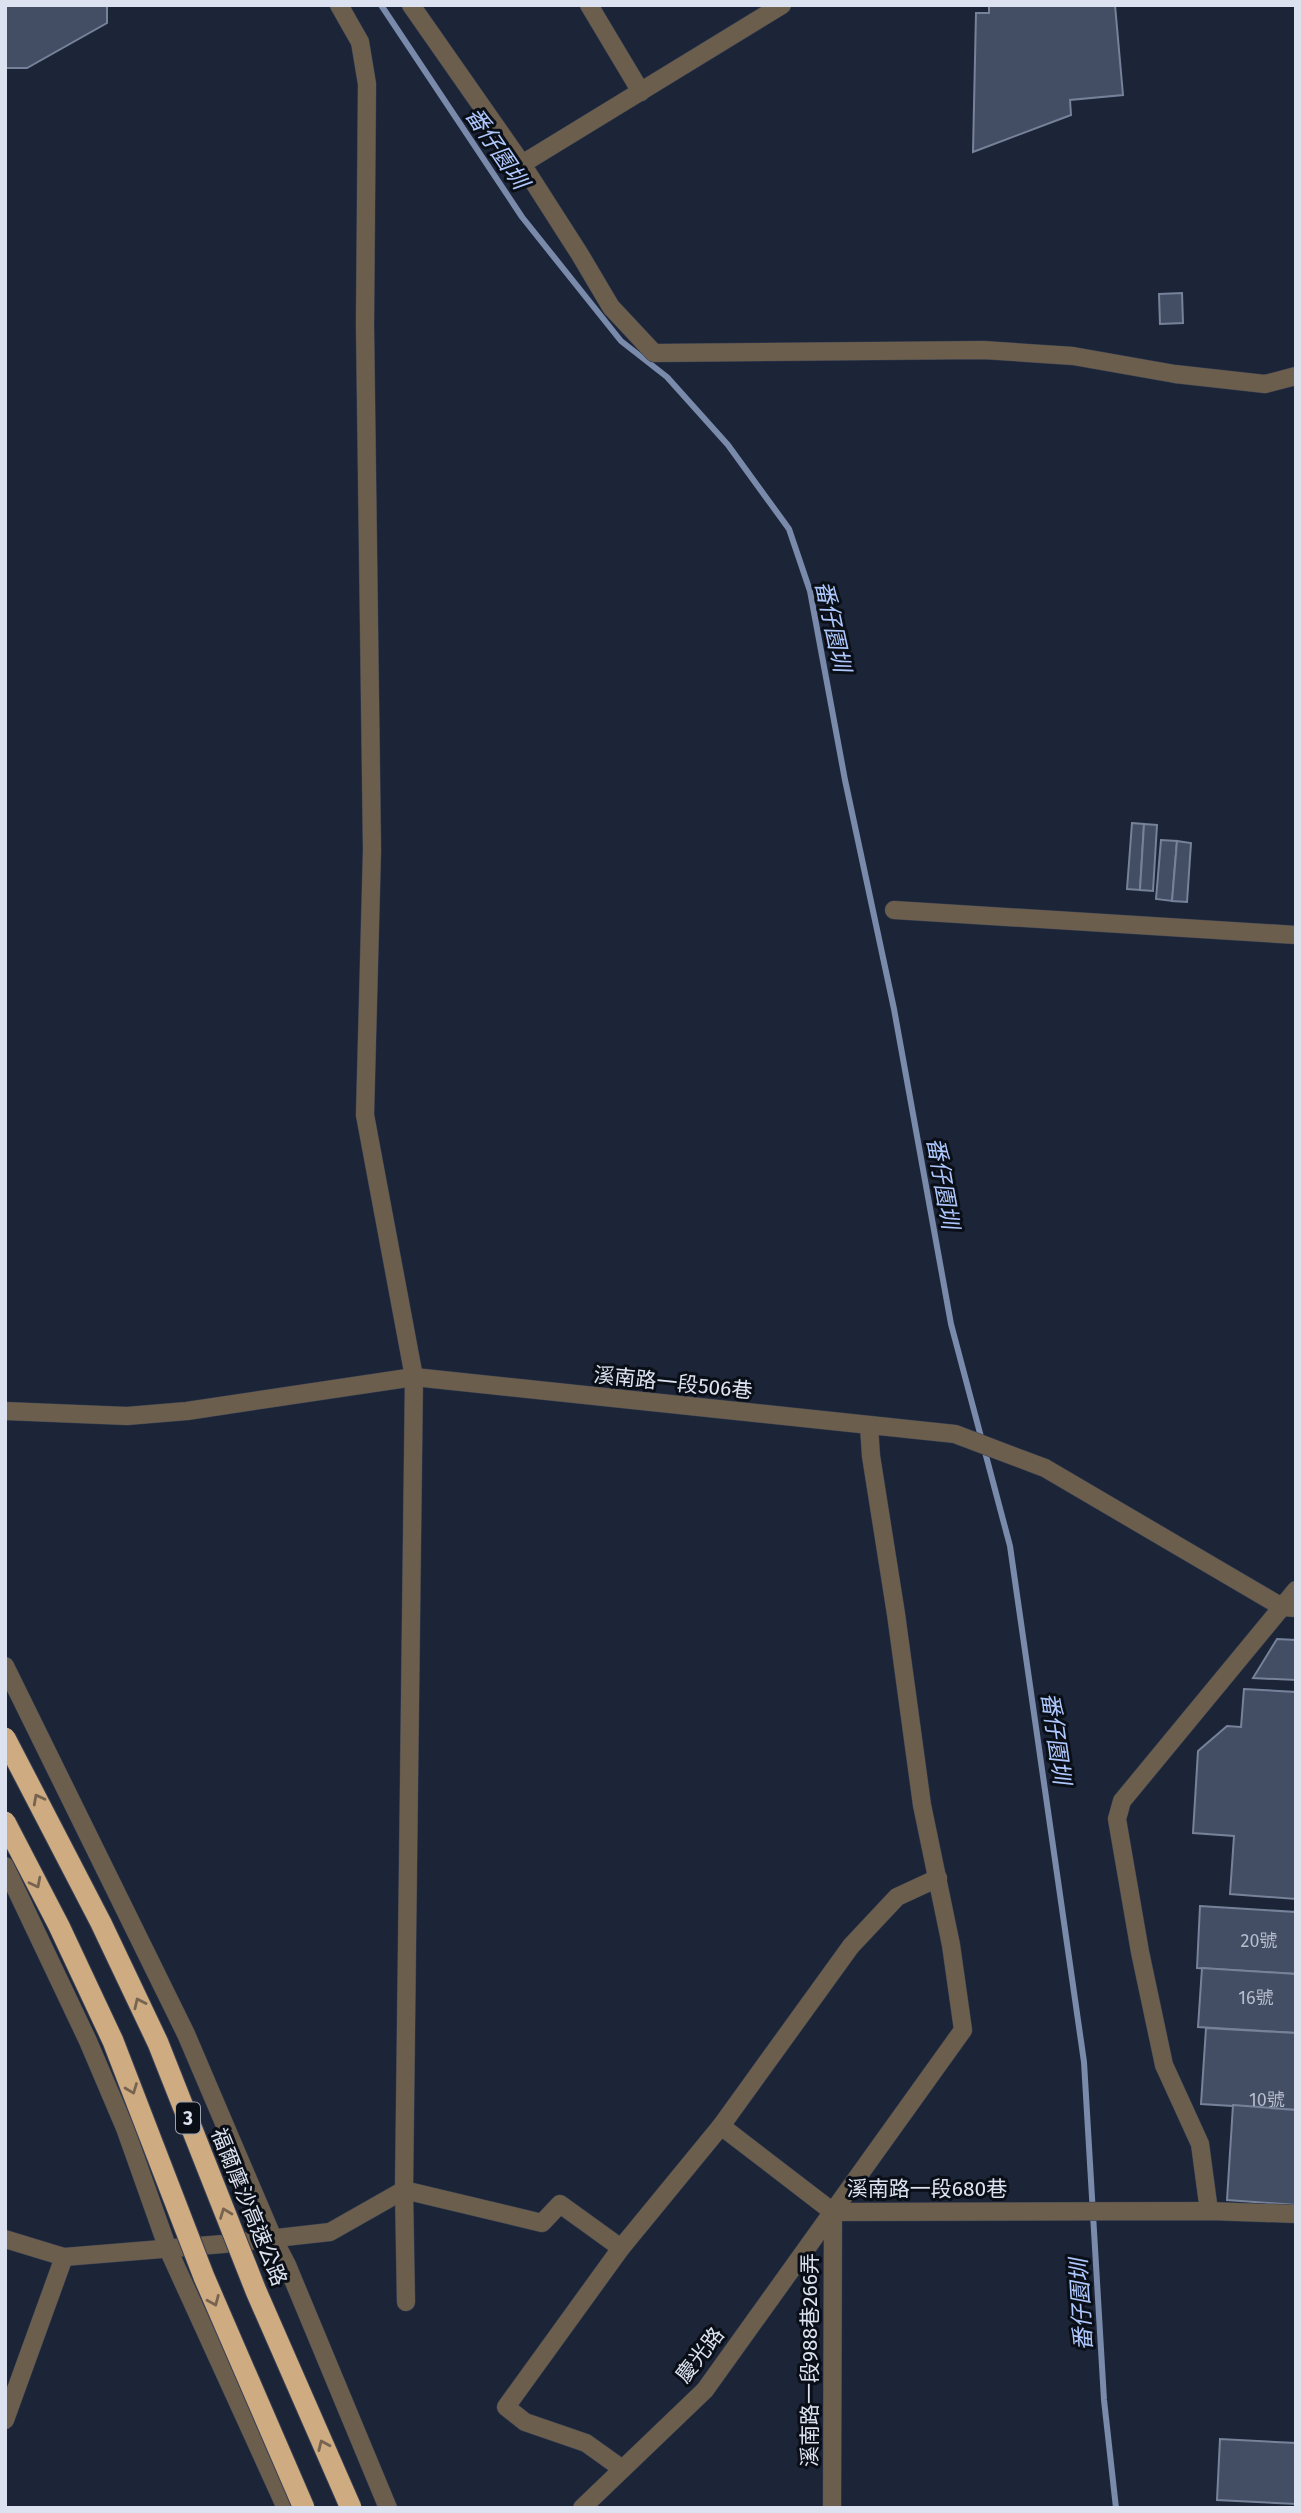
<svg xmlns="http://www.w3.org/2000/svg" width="1301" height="2513" viewBox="0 0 1301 2513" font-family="'Fira Sans','Noto Sans TC',sans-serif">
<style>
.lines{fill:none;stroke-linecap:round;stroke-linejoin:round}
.stream{stroke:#7a8aab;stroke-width:6}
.building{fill:#434e64;stroke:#768299;stroke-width:2}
.minor-casing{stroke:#373f52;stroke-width:19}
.minor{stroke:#6c5e4d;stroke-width:18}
.highway-bridge-casing{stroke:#373f52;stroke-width:23;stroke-linecap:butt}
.highway-bridge{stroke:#ceab81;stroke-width:21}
.oneway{stroke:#766451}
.labels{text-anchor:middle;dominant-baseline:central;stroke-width:6;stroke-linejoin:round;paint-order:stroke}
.number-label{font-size:18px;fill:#b6bdcd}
.shield{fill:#0a0e17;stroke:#9da2af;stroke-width:2}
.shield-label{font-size:19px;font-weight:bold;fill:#dce2f0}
.street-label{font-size:21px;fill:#dce2f0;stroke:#0a0e17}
.water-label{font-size:23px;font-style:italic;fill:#aec8fd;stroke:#0a0e17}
</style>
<rect width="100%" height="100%" fill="#1c2538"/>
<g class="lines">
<polyline class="stream" points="381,5 522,217 621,341 667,377 728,445 789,529 810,591 845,780 894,1009 951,1324 1010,1546 1084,2062 1104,2400 1116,2508"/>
</g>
<g class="building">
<polygon points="5,5 107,5 107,23 27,68 5,68"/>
<polygon points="989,5 1115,5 1123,95 1070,100 1071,115 973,152 976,13 989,13"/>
<polygon points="1182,293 1183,323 1160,324 1159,294"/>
<polygon points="1132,823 1144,824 1140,890 1127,889"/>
<polygon points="1144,824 1157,825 1153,891 1140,890"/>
<polygon points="1161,840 1177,841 1172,901 1156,899"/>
<polygon points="1177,841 1191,843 1187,902 1172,901"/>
<polygon points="1277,1639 1296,1640 1296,1680 1253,1678"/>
<polygon points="1244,1689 1296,1692 1296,1899 1230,1894 1234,1836 1193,1833 1198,1751 1227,1726 1241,1727"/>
<polygon points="1200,1906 1296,1912 1296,1974 1197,1968"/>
<polygon points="1202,1968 1296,1974 1296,2033 1198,2027"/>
<polygon points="1206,2028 1296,2033 1296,2110 1201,2104"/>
<polygon points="1233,2105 1296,2110 1296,2205 1227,2200"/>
<polygon points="1220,2439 1296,2443 1296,2504 1217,2500"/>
</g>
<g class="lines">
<g class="minor-casing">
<g id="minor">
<polyline points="339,5 360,42 367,84 365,325 372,850 365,1115 414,1377 404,2190 406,2302"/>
<polyline points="411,5 522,164 579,253 611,307 654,353 983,350 1073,356 1175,374 1265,384 1296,376"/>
<polyline points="589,5 641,92"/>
<polyline points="522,164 782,5"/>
<polyline points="894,910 1296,935"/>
<polyline points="5,1411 127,1416 187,1411 414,1377 955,1434 1045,1468 1282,1607 1296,1608"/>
<polyline points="5,1666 186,2034 273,2238 287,2265 388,2508"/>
<polyline points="5,1866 88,2041 125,2128 168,2249 286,2508"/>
<polyline points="721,2126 851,1946 897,1897 938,1878"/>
<polyline points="1209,2211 1200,2144 1164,2065 1140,1952 1117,1819 1122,1801 1296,1590"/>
<polyline points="5,2239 64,2257 223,2244 330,2232 404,2190 542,2223 560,2204 621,2248 721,2126 833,2212 1209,2211 1296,2214"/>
<polyline points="621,2248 506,2407 525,2422 586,2443 621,2468"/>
<polyline points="5,2420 64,2257"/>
<polyline points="582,2508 705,2390 963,2030 951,1945 922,1805 896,1614 871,1456 869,1426"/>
<polyline points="832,2508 833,2212"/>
</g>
</g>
<use href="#minor" class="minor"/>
<g class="highway-bridge-casing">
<g id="highway-bridge">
<polyline points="5,1738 101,1923 158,2043 256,2291 351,2508"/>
<polyline points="5,1822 59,1926 113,2041 204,2277 304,2508"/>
</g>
</g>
<use href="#highway-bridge" class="highway-bridge"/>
</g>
<defs><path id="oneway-chevron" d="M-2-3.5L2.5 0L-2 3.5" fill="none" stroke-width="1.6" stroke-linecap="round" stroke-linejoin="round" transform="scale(1.75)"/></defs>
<g class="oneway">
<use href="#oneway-chevron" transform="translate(38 1799) rotate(-118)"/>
<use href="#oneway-chevron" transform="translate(36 1883) rotate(63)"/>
<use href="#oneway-chevron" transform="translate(139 2003) rotate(-115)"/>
<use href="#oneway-chevron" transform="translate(132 2089) rotate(69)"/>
<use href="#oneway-chevron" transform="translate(225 2213) rotate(-111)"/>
<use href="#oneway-chevron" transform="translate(214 2301) rotate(67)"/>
<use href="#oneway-chevron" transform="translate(323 2445) rotate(-114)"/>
</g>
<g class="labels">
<g class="number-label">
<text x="1259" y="1941">20號</text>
<text x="1256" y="1998">16號</text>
<text x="1267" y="2100">10號</text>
</g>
<rect class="shield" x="176" y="2102.5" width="24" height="31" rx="5"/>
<g class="shield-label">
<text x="188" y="2118">3</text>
</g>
<g class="street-label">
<text transform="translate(673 1383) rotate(6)">溪南路一段506巷</text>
<text x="927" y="2189">溪南路一段680巷</text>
<text transform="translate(249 2207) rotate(68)">福爾摩沙高速公路</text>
<text transform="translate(700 2355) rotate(-52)">慶光路</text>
<text transform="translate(810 2360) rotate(-90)">溪南路一段988巷266弄</text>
</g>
<g class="water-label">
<text transform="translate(497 148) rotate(56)">番仔園圳</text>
<text transform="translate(833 626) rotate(78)">番仔園圳</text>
<text transform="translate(943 1183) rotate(80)">番仔園圳</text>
<text transform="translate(1056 1738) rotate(82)">番仔園圳</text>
<text transform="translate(1081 2305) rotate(-93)">番仔園圳</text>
</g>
</g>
<rect width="1301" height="2513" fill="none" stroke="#dce2f0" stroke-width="14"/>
</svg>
